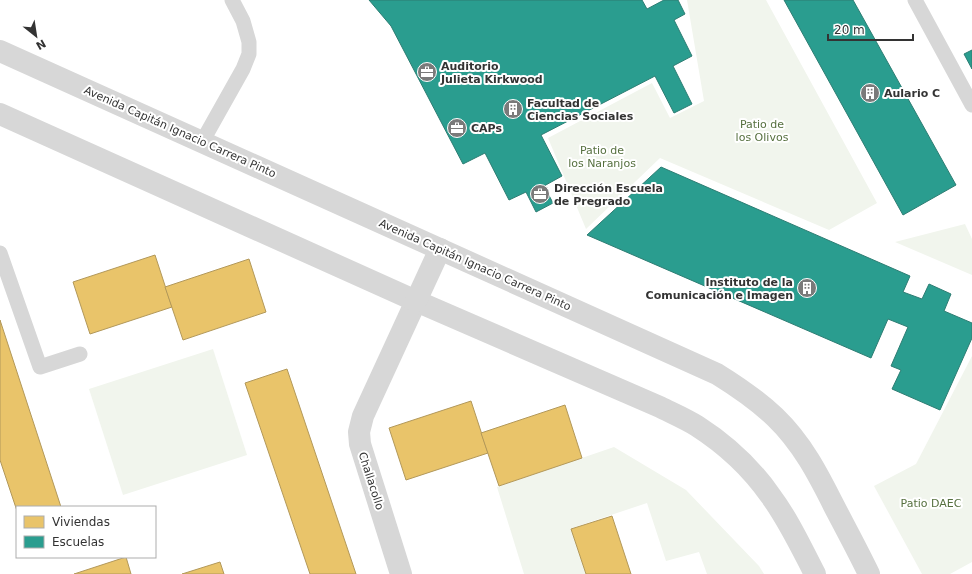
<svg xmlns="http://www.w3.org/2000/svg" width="972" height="574" viewBox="0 0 972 574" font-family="'DejaVu Sans',sans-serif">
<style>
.green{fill:#f1f5ed}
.homes{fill:#e9c46a;stroke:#b2985a}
.schools{fill:#2a9d8f;stroke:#2d7d73}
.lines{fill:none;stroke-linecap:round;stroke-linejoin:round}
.service{stroke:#d7d7d7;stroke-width:15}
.minor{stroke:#d7d7d7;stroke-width:22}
.tertiary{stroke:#d7d7d7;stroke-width:22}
.labels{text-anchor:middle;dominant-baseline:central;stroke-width:4;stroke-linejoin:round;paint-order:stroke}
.poi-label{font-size:11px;font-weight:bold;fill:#333;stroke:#fff;text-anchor:start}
.park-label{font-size:11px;fill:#56703f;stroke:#fff}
.street-label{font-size:11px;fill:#333;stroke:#fff}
</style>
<rect width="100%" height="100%" fill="#fff"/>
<g class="green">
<polygon points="687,0 766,0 877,203 829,230 660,158 586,229 548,138 652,83 670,118 704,101"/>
<polygon points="965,224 972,239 972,275 895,242"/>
<polygon points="213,349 247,455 123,495 89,389"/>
<polygon points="972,356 972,562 950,574 922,574 874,486 916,464"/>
<polygon points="614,447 686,490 759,566 764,574 707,574 699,552 666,561 647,503 572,528 588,574 524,574 497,487"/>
</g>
<g class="homes">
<polygon points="155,255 172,307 90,334 73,282"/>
<polygon points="249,259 266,312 183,340 165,287"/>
<polygon points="0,320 61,507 17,507 17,511 0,460"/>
<polygon points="287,369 356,574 310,574 245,383"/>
<polygon points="471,401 488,453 406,480 389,428"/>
<polygon points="565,405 582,458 499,486 481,433"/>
<polygon points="612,516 631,574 586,574 571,529"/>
<polygon points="126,557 131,574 74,574"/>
<polygon points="220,562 224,574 182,574"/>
</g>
<g class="schools">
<polygon points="369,0 642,0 647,9 664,0 678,0 685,14 674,20 692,56 673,66 692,104 674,113 655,76 541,135 562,176 544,186 553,203 536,212 526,192 509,200 485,153 463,164 391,26"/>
<polygon points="784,0 853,0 956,185 903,215"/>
<polygon points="972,50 972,69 964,54"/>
<polygon points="661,167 910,276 903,292 922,299 929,284 951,294 944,311 972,323 972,338 940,410 892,389 901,370 891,366 908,327 888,319 871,358 587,235"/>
</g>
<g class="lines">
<g class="service">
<polyline points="915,0 972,105"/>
<polyline points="202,142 243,69 249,54 249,42 243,21 232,0"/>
<polyline points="0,253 40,367 80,354"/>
</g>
<polyline class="minor" points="401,574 360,444 359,432 363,416 416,301"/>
<g class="tertiary">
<path d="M0 51 717 374C738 387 757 400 775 417 802 443 818 474 834 506 846 529 858 551 869 574"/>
<path d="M0 114 416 301 660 407C672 413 686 419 697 426 725 444 751 468 770 495 788 519 801 547 815 574"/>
<polyline points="416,301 440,249"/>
</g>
</g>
<defs>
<g id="office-disc" transform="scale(1)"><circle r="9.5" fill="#7a7a7a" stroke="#fff"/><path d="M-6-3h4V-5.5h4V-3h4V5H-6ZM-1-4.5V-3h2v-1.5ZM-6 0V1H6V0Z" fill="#fff"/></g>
<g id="building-disc" transform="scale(1)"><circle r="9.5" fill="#7a7a7a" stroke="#fff"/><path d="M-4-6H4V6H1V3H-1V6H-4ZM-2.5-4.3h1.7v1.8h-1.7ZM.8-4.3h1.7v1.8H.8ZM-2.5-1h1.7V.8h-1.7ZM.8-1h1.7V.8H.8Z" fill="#fff"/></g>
</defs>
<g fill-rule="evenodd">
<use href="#office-disc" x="427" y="72"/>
<use href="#building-disc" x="870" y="93"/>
<use href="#building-disc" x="513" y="109"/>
<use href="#office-disc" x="457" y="128"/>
<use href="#office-disc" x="540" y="194"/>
<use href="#building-disc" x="807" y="288"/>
</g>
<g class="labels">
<g class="poi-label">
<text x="441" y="66">Auditorio<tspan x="441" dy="13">Julieta Kirkwood</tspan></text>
<text x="884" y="93">Aulario C</text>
<text x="527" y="103">Facultad de<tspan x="527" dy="13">Ciencias Sociales</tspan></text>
<text x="471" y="128">CAPs</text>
<text x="554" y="188">Dirección Escuela<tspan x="554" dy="13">de Pregrado</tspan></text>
<text x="793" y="282" text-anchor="end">Instituto de la<tspan x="793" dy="13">Comunicación e Imagen</tspan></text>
</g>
<g class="park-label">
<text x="762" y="124">Patio de<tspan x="762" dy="13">los Olivos</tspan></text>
<text x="602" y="150">Patio de<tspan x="602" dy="13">los Naranjos</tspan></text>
<text x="931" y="503">Patio DAEC</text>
</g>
<g class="street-label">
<text transform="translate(180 132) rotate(24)">Avenida Capitán Ignacio Carrera Pinto</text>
<text transform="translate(475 265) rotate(24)">Avenida Capitán Ignacio Carrera Pinto</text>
<text transform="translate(371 481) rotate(72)">Challacollo</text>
</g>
</g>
<rect x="16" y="506" width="140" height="52" fill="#ffffff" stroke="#adadad"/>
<rect x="24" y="516" width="20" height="12" fill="#e9c46a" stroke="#adadad"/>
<text x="52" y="526" font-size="12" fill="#333333">Viviendas</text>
<rect x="24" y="536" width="20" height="12" fill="#2a9d8f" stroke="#adadad"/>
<text x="52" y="546" font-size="12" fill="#333333">Escuelas</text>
<g transform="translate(36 36) rotate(150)" stroke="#ffffff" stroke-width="3" paint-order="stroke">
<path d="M0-3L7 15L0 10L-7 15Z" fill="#333333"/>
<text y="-6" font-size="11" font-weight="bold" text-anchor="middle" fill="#333333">N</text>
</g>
<path d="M828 34v6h85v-6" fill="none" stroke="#333333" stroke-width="2"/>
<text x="834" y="34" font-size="12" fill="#333333" stroke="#ffffff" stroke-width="3" paint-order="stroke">20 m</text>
</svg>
